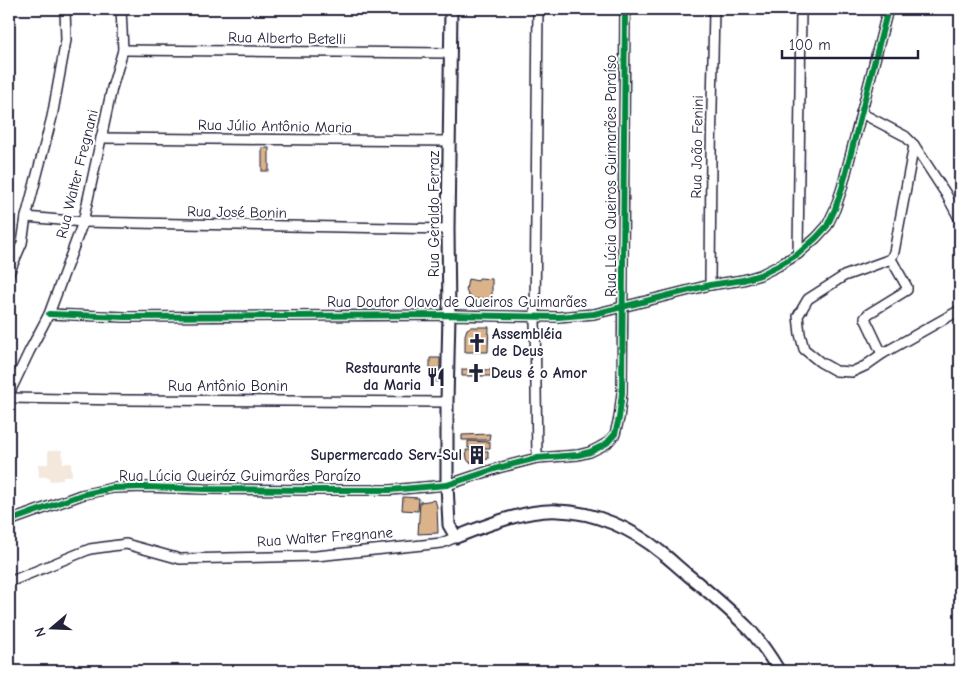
<svg xmlns="http://www.w3.org/2000/svg" width="969" height="680" viewBox="0 0 969 680" font-family="'Comic Neue',sans-serif">
<style>
.built{fill:#f4e8dc}
.building{fill:#dab38b;stroke:#22223b}
.lines{fill:none;stroke-linecap:round;stroke-linejoin:round}
.minor-casing{stroke:#22223b;stroke-width:12}
.tertiary-casing{stroke:#22223b;stroke-width:15}
.minor{stroke:#fff;stroke-width:9}
.tertiary{stroke:#fff;stroke-width:11}
.cycleway-casing{stroke:#fff;stroke-width:9}
.cycleway{stroke:#00873e;stroke-width:6}
.labels{text-anchor:middle;dominant-baseline:central;stroke-width:4;stroke-linejoin:round;paint-order:stroke}
.street-label{font-size:15px;fill:#22223b;stroke:#fff}
.poi-label{font-size:15px;font-weight:bold;fill:#22223b;stroke:#fff;text-anchor:start}
</style>
<rect width="100%" height="100%" fill="#fff"/>
<filter id="ink" filterUnits="userSpaceOnUse"><feTurbulence type="fractalNoise" baseFrequency=".02" numOctaves="2"/><feDisplacementMap in="SourceGraphic" scale="10" xChannelSelector="R" yChannelSelector="G"/><feConvolveMatrix kernelMatrix="1 2 1 2 8 2 1 2 1" color-interpolation-filters="sRGB"/></filter>
<g filter="url(#ink)">
<polygon class="built" points="62,450 63,463 71,463 72,476 63,476 63,480 50,481 49,477 39,477 38,464 48,464 48,451"/>
<g class="building">
<rect x="262" y="148" width="7" height="23"/>
<polygon points="479,278 492,279 492,301 486,302 486,299 473,299 468,295 466,290 468,279 478,281"/>
<polygon points="471,327 489,327 488,352 465,352 465,335 467,329"/>
<polygon points="430,358 440,358 440,369 433,368 434,370 440,371 439,382 430,381"/>
<polygon points="462,369 491,370 491,376 462,376"/>
<polygon points="490,434 489,440 462,440 462,435"/>
<polygon points="468,441 490,442 490,448 468,448"/>
<polygon points="466,450 488,451 488,459 473,463 469,462 467,459"/>
<polygon points="403,497 419,498 418,511 402,510"/>
<polygon points="435,500 437,507 438,533 418,534 420,502"/>
</g>
<g class="lines">
<g class="minor-casing">
<g id="minor">
<polyline points="123,50 450,53"/>
<polyline points="861,113 905,136 914,145 946,194 960,220"/>
<polyline points="101,138 449,141"/>
<polyline points="26,217 83,222 448,229"/>
<polyline points="798,254 801,9"/>
<polyline points="891,259 844,276 808,299 798,316 800,334 804,349 820,362 836,371 852,372 865,366 882,354 960,310"/>
<polyline points="9,273 22,243 26,217 52,117 66,40 65,9"/>
<polyline points="710,285 711,156 714,9"/>
<polyline points="49,314 125,317 449,315 558,317 594,314 710,285 743,280 760,275 778,266 798,254 816,238 827,226 835,209 842,188 888,9"/>
<polyline points="882,354 865,318 868,314 907,290 907,287 891,259 894,252 914,145"/>
<polyline points="9,394 29,352 49,314 83,222 112,88 123,50 121,9"/>
<polyline points="9,398 125,400 447,402"/>
<polyline points="537,458 535,317 538,9"/>
<polyline points="9,521 81,495 113,488 145,487 204,489 320,490 390,490 447,485 498,468 537,458 578,455 590,452 600,447 607,443 615,434 619,418 622,393 625,9"/>
<polyline points="9,582 90,549 126,544 180,559 316,556 442,543 456,537"/>
</g>
</g>
<g class="tertiary-casing">
<path id="tertiary" d="M451 9 448 229 449 315 447 402V485L449 525 456 537C485 526 526 509 558 511 596 512 633 529 662 553 671 560 679 568 688 575 709 592 729 609 748 628 760 641 770 656 779 671"/>
</g>
<use href="#minor" class="minor"/>
<use href="#tertiary" class="tertiary"/>
<g class="cycleway-casing">
<g id="cycleway">
<polyline points="49,314 125,317 449,315 558,317 594,314 710,285 743,280 760,275 778,266 798,254 816,238 827,226 835,209 842,188 888,9"/>
<polyline points="9,521 81,495 113,488 145,487 204,489 320,490 390,490 447,485 498,468 537,458 578,455 590,452 600,447 607,443 615,434 619,418 622,393 625,9"/>
</g>
</g>
<use href="#cycleway" class="cycleway"/>
</g>
</g>
<defs>
<g id="church-bare" transform="scale(1.5)"><path d="M-1.2-6h2.4v3.5h3.3v2.4h-3.3V6h-2.4V-.1h-3.3v-2.4h3.3Z" fill="#22223b" stroke="#fff" stroke-width="2.5" paint-order="stroke"/></g>
<g id="restaurant-bare" transform="scale(1.5)"><path d="M-5-6h1v4h1v-4h1v4h1v-4h1v5L-1.5 .5V6h-2V.5L-5-1ZM5-6V6H3V1.5H1.5Q1.5-4 5-6Z" fill="#22223b" stroke="#fff" stroke-width="2.5" paint-order="stroke"/></g>
<g id="building-bare" transform="scale(1.5)"><path d="M-4-6H4V6H1V3H-1V6H-4ZM-2.5-4.3h1.7v1.8h-1.7ZM.8-4.3h1.7v1.8H.8ZM-2.5-1h1.7V.8h-1.7ZM.8-1h1.7V.8H.8Z" fill="#22223b" stroke="#fff" stroke-width="2.5" paint-order="stroke"/></g>
</defs>
<g fill-rule="evenodd">
<use href="#church-bare" x="477" y="343"/>
<use href="#church-bare" x="476" y="373"/>
<use href="#restaurant-bare" x="436" y="377"/>
<use href="#building-bare" x="477" y="455"/>
</g>
<g class="labels">
<g class="street-label">
<text transform="translate(287 38) rotate(1)">Rua Alberto Betelli</text>
<text transform="translate(275 126) rotate(1)">Rua Júlio Antônio Maria</text>
<text transform="translate(697 147) rotate(-89)">Rua João Fenini</text>
<text transform="translate(77 174) rotate(-76)">Rua Walter Fregnani</text>
<text transform="translate(611 176) rotate(-90)">Rua Lúcia Queiros Guimarães Paraíso</text>
<text transform="translate(237 212) rotate(1)">Rua José Bonin</text>
<text transform="translate(434 214) rotate(-90)">Rua Geraldo Ferraz</text>
<text x="457" y="302">Rua Doutor Olavo de Queiros Guimarães</text>
<text x="228" y="386">Rua Antônio Bonin</text>
<text x="240" y="476">Rua Lúcia Queiróz Guimarães Paraízo</text>
<text transform="translate(325 537) rotate(-4)">Rua Walter Fregnane</text>
</g>
<g class="poi-label">
<text x="492" y="334">Assembléia<tspan x="492" dy="17">de Deus</tspan></text>
<text x="421" y="368" text-anchor="end">Restaurante<tspan x="421" dy="17">da Maria</tspan></text>
<text x="491" y="373">Deus é o Amor</text>
<text x="462" y="455" text-anchor="end">Supermercado Serv-Sul</text>
</g>
</g>
<rect width="969" height="680" fill="none" stroke="#fff" stroke-width="30"/>
<rect x="15" y="15" width="939" height="650" fill="none" stroke="#22223b" stroke-width="2" filter="url(#ink)"/>
<g transform="translate(52 628) rotate(251)" stroke="#ffffff" stroke-width="4" paint-order="stroke">
<path d="M0-4L9 19L0 12L-9 19Z" fill="#22223b"/>
<text y="-8" font-size="14" font-weight="bold" text-anchor="middle" fill="#22223b">N</text>
</g>
<path d="M782 50v8h136v-8" fill="none" stroke="#22223b" stroke-width="2.5"/>
<text x="789" y="50" font-size="15" fill="#22223b" stroke="#ffffff" stroke-width="4" paint-order="stroke">100 m</text>
</svg>
